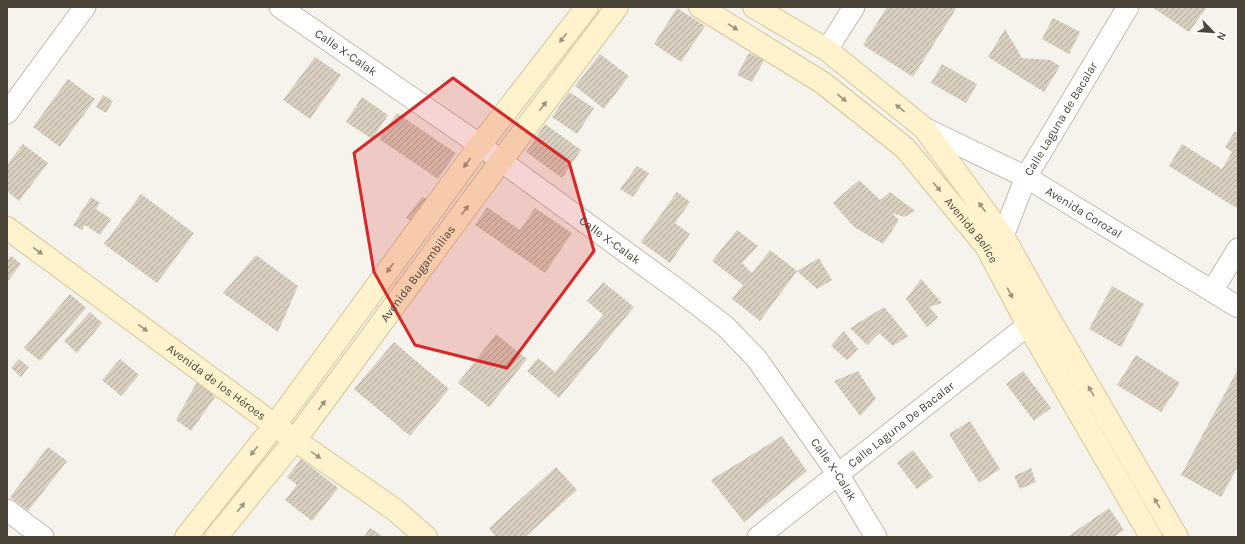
<svg xmlns="http://www.w3.org/2000/svg" width="1245" height="544" viewBox="0 0 1245 544" font-family="Karla,sans-serif">
<style>
.building{fill:url(#building-hatch)}
.lines{fill:none;stroke-linecap:round;stroke-linejoin:round}
.street-casing{stroke:#c2bbae;stroke-width:23}
.secondary-casing{stroke:#d6c79b;stroke-width:24}
.street{stroke:#fff;stroke-width:21}
.secondary{stroke:#fff3cd;stroke-width:22}
.oneway{fill:#9c937c}
.marked{fill:#d62828;fill-opacity:0.2;stroke:#d62828;stroke-width:3;stroke-linejoin:round}
.labels{text-anchor:middle;dominant-baseline:central;stroke-width:3.5;stroke-linejoin:round;paint-order:stroke}
.street-label{font-size:12px;fill:#4b4439;stroke:#fff}
</style>
<defs>
<pattern id="building-hatch" width="6" height="6" patternUnits="userSpaceOnUse"><rect width="6" height="6" fill="#d8cfc1"/><path d="M-1 1l2-2M0 6l6-6M5 7l2-2" fill="none" stroke="#b1aa9e"/></pattern>
</defs>
<rect width="100%" height="100%" fill="#f6f3ec"/>
<g class="building">
<polygon points="887,7 957,7 913,77 863,45"/>
<polygon points="1152,7 1183,7 1185,8 1186,7 1207,7 1189,32"/>
<polygon points="677,8 705,26 681,62 654,44"/>
<polygon points="1053,18 1080,32 1069,54 1042,39"/>
<polygon points="1005,29 1022,58 1050,60 1060,66 1044,92 988,57"/>
<polygon points="749,53 764,60 752,82 737,75"/>
<polygon points="600,54 629,76 604,109 575,86"/>
<polygon points="315,57 341,75 310,119 283,100"/>
<polygon points="942,64 977,84 966,103 931,83"/>
<polygon points="68,79 95,99 60,147 33,127"/>
<polygon points="569,92 594,108 577,134 552,117"/>
<polygon points="103,95 113,101 106,113 96,107"/>
<polygon points="362,97 388,115 372,139 346,122"/>
<polygon points="397,113 456,153 438,179 379,139"/>
<polygon points="545,124 581,150 562,178 526,152"/>
<polygon points="1235,131 1238,133 1238,209 1169,166 1182,144 1222,169 1232,152 1225,147"/>
<polygon points="23,144 48,163 19,201 7,191 7,165"/>
<polygon points="637,166 649,173 633,197 620,189"/>
<polygon points="859,180 880,200 890,192 915,211 904,217 892,213 899,220 883,244 854,227 833,203"/>
<polygon points="677,192 690,202 675,223 690,234 670,263 641,242"/>
<polygon points="141,194 194,233 157,283 104,244"/>
<polygon points="91,197 100,203 96,209 111,219 100,235 85,225 82,230 73,225"/>
<polygon points="422,197 434,201 418,225 406,218"/>
<polygon points="487,207 520,230 535,208 572,233 545,273 475,225"/>
<polygon points="737,230 758,246 742,263 752,273 770,250 797,271 760,321 732,299 743,285 712,261"/>
<polygon points="256,255 298,286 278,332 223,293"/>
<polygon points="11,256 21,264 7,282 7,261"/>
<polygon points="819,258 832,280 817,289 797,271"/>
<polygon points="921,279 942,303 929,307 938,317 927,327 906,299"/>
<polygon points="603,282 634,307 559,398 527,371 538,358 555,372 603,315 587,301"/>
<polygon points="1112,286 1144,304 1121,347 1089,329"/>
<polygon points="70,294 86,308 40,361 24,348"/>
<polygon points="884,307 908,336 893,346 879,333 867,345 850,328"/>
<polygon points="90,312 102,323 77,353 64,341"/>
<polygon points="844,331 858,349 847,360 831,346"/>
<polygon points="496,334 527,359 489,407 458,383"/>
<polygon points="394,342 449,389 410,436 354,389"/>
<polygon points="1136,355 1180,383 1161,412 1117,385"/>
<polygon points="19,359 29,367 21,377 11,368"/>
<polygon points="120,359 139,375 121,396 102,380"/>
<polygon points="1238,369 1238,466 1221,497 1181,475"/>
<polygon points="858,371 876,399 860,416 834,381"/>
<polygon points="1023,371 1051,408 1034,421 1006,384"/>
<polygon points="198,380 215,397 191,431 176,420"/>
<polygon points="970,421 1000,469 979,483 949,434"/>
<polygon points="782,436 807,471 744,522 711,480"/>
<polygon points="48,447 67,461 28,511 10,497"/>
<polygon points="913,450 933,477 917,489 897,463"/>
<polygon points="301,459 338,488 312,521 285,500 297,485 287,477"/>
<polygon points="556,467 577,490 525,537 496,537 489,528"/>
<polygon points="1031,468 1036,482 1020,489 1014,476"/>
<polygon points="1109,508 1124,530 1114,537 1067,537"/>
<polygon points="370,528 384,537 364,537"/>
</g>
<g class="lines">
<g class="street-casing">
<g id="street">
<path id="s1" d="M280 7 480 145 501 161 682 293 725 326 756 358 838 474 876 537"/>
<polyline points="827,50 854,7"/>
<polyline points="7,113 85,7"/>
<path id="s2" d="M924 128 1026 177 1238 307"/>
<path id="s3" d="M1003 236 1026 177 1128 7"/>
<polyline points="1212,291 1238,249"/>
<polyline points="7,510 43,537"/>
<path id="s4" d="M758 537 1028 325 1042 316"/>
</g>
</g>
<g class="secondary-casing">
<g id="secondary">
<path id="s5" d="M700 7 823 83 905 148 986 246 1028 325 1151 537"/>
<polyline points="754,7 827,50 924,128 1003,236 1046,313 1177,537"/>
<path id="s6" d="M7 228 295 440 395 510 426 537"/>
<polyline points="186,537 275,425 480,145 587,7"/>
<path id="s7" d="M216 537 295 440 501 161 617 7"/>
</g>
</g>
<use href="#street" class="street"/>
<use href="#secondary" class="secondary"/>
</g>
<defs><path id="oneway-solid" d="M-6-.8H1V-3.2L6.5 0L1 3.2V.8H-6Z"/></defs>
<g class="oneway">
<use href="#oneway-solid" transform="translate(733 27) rotate(32)"/>
<use href="#oneway-solid" transform="translate(563 38) rotate(128)"/>
<use href="#oneway-solid" transform="translate(842 98) rotate(39)"/>
<use href="#oneway-solid" transform="translate(543 106) rotate(-53)"/>
<use href="#oneway-solid" transform="translate(900 108) rotate(-141)"/>
<use href="#oneway-solid" transform="translate(467 163) rotate(126)"/>
<use href="#oneway-solid" transform="translate(937 187) rotate(50)"/>
<use href="#oneway-solid" transform="translate(982 207) rotate(-126)"/>
<use href="#oneway-solid" transform="translate(465 210) rotate(-54)"/>
<use href="#oneway-solid" transform="translate(38 251) rotate(36)"/>
<use href="#oneway-solid" transform="translate(390 268) rotate(126)"/>
<use href="#oneway-solid" transform="translate(1010 293) rotate(62)"/>
<use href="#oneway-solid" transform="translate(143 328) rotate(36)"/>
<use href="#oneway-solid" transform="translate(1091 391) rotate(-120)"/>
<use href="#oneway-solid" transform="translate(322 405) rotate(-54)"/>
<use href="#oneway-solid" transform="translate(254 451) rotate(128)"/>
<use href="#oneway-solid" transform="translate(316 455) rotate(35)"/>
<use href="#oneway-solid" transform="translate(1157 503) rotate(-120)"/>
<use href="#oneway-solid" transform="translate(241 507) rotate(-51)"/>
</g>
<path class="marked" d="M453 78 569 162 594 251 507 368 415 345 374 272 354 153Z"/>
<g class="labels">
<g class="street-label">
<text stroke="none"><textPath href="#s1" startOffset="80">Calle X-Calak</textPath></text>
<text stroke="none"><textPath href="#s3" startOffset="131">Calle Laguna de Bacalar</textPath></text>
<text stroke="none"><textPath href="#s2" startOffset="181">Avenida Corozal</textPath></text>
<text stroke="none"><textPath href="#s5" startOffset="355">Avenida Belice</textPath></text>
<text stroke="none"><textPath href="#s1" startOffset="404">Calle X-Calak</textPath></text>
<text stroke="none"><textPath href="#s7" startOffset="332">Avenida Bugambilias</textPath></text>
<text stroke="none"><textPath href="#s6" startOffset="260">Avenida de los Héroes</textPath></text>
<text stroke="none"><textPath href="#s4" startOffset="182">Calle Laguna De Bacalar</textPath></text>
<text stroke="none"><textPath href="#s1" startOffset="728">Calle X-Calak</textPath></text>
</g>
</g>
<rect width="1245" height="544" fill="none" stroke="#4b4439" stroke-width="16"/>
<g transform="translate(1213 32) rotate(115)" stroke="#ffffff" stroke-width="3" paint-order="stroke">
<path d="M0-3L7 15L0 10L-7 15Z" fill="#4b4439"/>
<text y="-6" font-size="11" font-weight="bold" text-anchor="middle" fill="#4b4439">N</text>
</g>
</svg>
